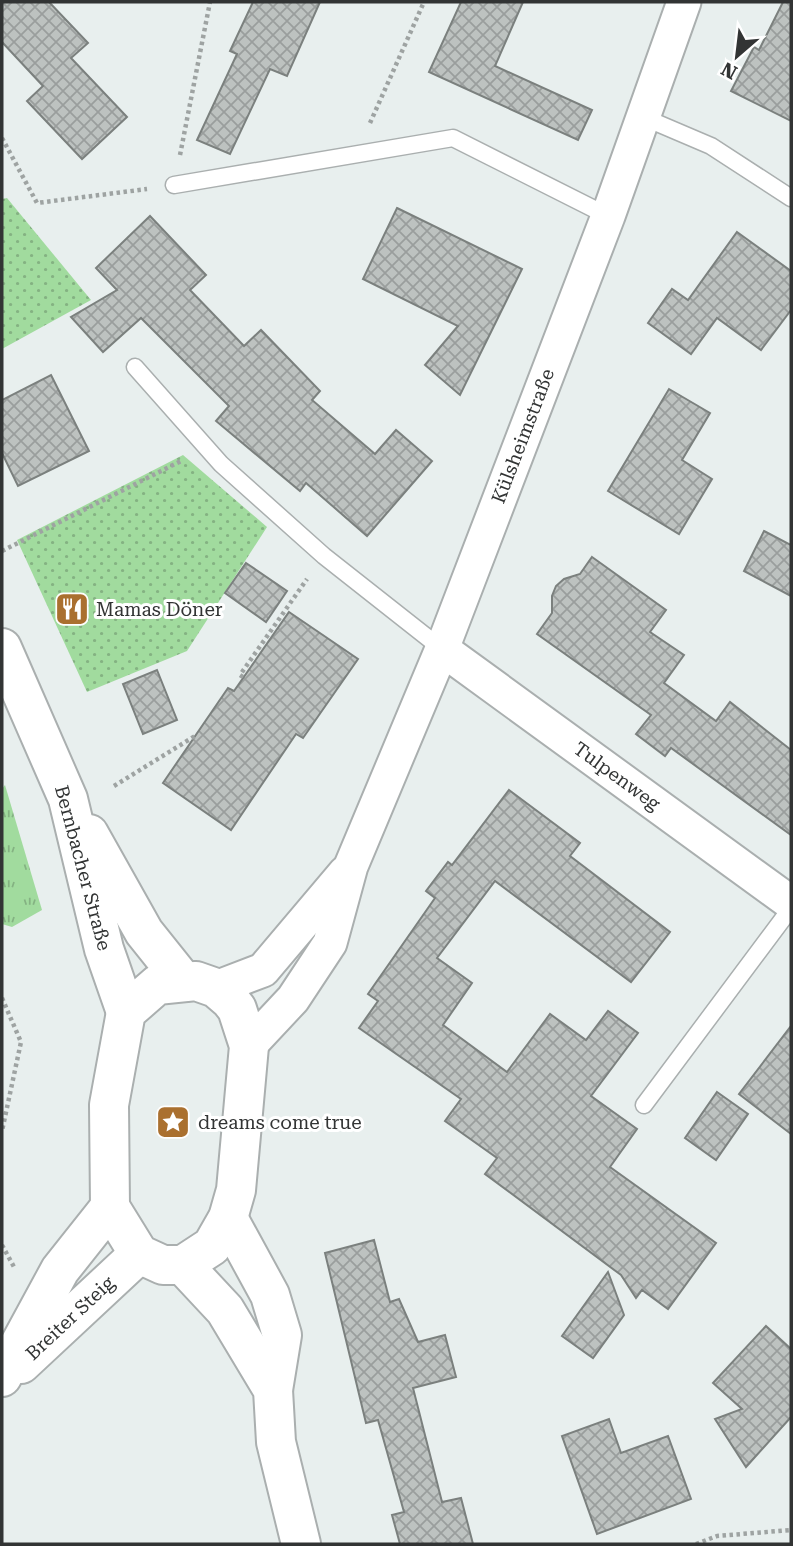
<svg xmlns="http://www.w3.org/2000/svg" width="793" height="1546" viewBox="0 0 793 1546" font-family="'Roboto Serif',serif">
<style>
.grass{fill:url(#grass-dots)}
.park{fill:url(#park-tufts)}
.building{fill:url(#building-cross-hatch);stroke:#7b807e;stroke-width:2}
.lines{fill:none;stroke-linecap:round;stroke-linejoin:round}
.lane-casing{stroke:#aaafaf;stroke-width:19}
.street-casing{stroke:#aaafaf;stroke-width:37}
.secondary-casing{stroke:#aaafaf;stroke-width:42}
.path{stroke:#9ea3a2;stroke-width:4.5;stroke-dasharray:3.5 3.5;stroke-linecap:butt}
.lane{stroke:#fff;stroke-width:16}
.street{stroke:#fff;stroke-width:33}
.secondary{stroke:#fff;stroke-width:38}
.labels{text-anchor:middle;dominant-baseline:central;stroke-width:6;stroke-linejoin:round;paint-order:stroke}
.street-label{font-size:19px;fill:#323434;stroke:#fff}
.poi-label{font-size:19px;fill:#323434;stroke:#fff;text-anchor:start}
</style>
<defs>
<pattern id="grass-dots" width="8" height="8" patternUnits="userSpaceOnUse" patternTransform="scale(1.75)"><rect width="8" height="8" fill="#a1db9e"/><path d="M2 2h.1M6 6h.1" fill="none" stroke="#84b282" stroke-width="1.8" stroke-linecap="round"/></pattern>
<pattern id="park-tufts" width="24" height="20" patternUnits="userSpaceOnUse" patternTransform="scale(1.75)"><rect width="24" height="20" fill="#a1db9e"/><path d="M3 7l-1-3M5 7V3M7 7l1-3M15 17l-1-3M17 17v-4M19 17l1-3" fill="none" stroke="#84b282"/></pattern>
<pattern id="building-cross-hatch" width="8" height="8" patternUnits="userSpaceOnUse" patternTransform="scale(1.75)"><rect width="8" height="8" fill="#bdc2c0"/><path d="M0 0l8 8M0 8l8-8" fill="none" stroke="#9a9e9d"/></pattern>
</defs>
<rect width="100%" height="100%" fill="#e8efee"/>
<g class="grass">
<polygon points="7,198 91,300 2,349 2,199"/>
<polygon points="183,455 267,527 187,651 87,692 17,540"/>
</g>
<polygon class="park" points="5,785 42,910 12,927 2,924 2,789"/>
<g class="building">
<polygon points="2,2 49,2 88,43 71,58 127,117 82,159 27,101 43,86 2,42"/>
<polygon points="253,2 320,2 287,76 270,69 230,154 197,140 237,54 230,51"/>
<polygon points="461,2 523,2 495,66 592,110 578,140 429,72"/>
<polygon points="783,2 791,2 791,121 731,91 754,47 759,50"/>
<polygon points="397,208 522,269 460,395 425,365 458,326 363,279"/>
<polygon points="150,216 206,275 190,290 244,346 261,330 320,391 312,400 375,454 396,430 432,461 367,536 306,483 300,491 216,421 229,406 141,318 103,352 71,317 117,290 96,268"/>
<polygon points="737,232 791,271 791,310 761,350 717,318 691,354 648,323 672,289 688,300"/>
<polygon points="51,375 89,451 18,486 2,453 2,400"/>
<polygon points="669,389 710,413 682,460 712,479 679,534 608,491"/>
<polygon points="764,531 791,545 791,596 744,571"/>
<polygon points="592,557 666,610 650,632 684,655 664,683 716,721 730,702 791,750 791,835 671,748 665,756 636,734 651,715 537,634 552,613 552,596 556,586 564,579 580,574"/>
<polygon points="246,563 287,591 266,622 225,593"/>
<polygon points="289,612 358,659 303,738 296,734 231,830 163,783 228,688 234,691"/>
<polygon points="157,670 177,720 143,734 123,684"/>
<polygon points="509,790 580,843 570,856 670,932 631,982 495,881 437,958 472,983 443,1025 507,1072 550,1014 586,1040 608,1011 638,1033 591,1096 637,1129 610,1167 716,1243 668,1309 642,1290 636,1298 621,1275 485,1174 497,1158 445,1121 461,1099 359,1028 378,1001 368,994 435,898 426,891 448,862 452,865"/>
<polygon points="791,1026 791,1134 739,1094"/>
<polygon points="717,1092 748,1114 716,1160 685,1138"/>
<polygon points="374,1240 390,1302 399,1299 418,1342 445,1335 456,1377 413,1388 442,1502 461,1498 473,1544 400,1544 392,1515 404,1512 378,1420 366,1423 325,1253"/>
<polygon points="608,1272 624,1315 593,1358 562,1336"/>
<polygon points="766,1326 791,1349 791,1417 746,1467 715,1419 742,1409 713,1383"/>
<polygon points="609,1419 621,1453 668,1436 691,1499 597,1534 562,1436"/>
</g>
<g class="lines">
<g class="lane-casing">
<g id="lane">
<polyline points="643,117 711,146 791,198"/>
<polyline points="174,185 453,138 608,216"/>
<polyline points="135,367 221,464 324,556 442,649"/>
<polyline points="644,1105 791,908"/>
</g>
</g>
<g class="street-casing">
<g id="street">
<polyline points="442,649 791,903"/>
<polyline points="216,988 263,970 345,873"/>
<polyline points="249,1046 293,999 330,943 351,866 442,649 608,216 684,2"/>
</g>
</g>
<g class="secondary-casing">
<g id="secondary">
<polyline points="2,648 68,799 104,949 126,1012"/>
<polyline points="89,834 144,932 184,982"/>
<polygon points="196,981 216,988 230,1000 237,1009 249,1046 236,1190 228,1218 212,1246 183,1265 163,1265 139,1254 110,1207 109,1105 126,1012 157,985"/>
<polyline points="228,1218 270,1295 282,1335 273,1390"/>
<polyline points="183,1265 225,1310 273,1390 276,1442 301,1544"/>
<polyline points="21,1364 139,1254"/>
<polyline points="2,1377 60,1270 110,1207"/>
</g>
</g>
<g class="path">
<polyline points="370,123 424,2"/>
<polyline points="2,138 37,203 147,189"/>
<polyline points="180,155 210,2"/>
<polyline points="2,551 181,461"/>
<polyline points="243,677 240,675 307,579"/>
<polyline points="114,786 195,736"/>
<polyline points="2,998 21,1042 2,1131"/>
<polyline points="2,1245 14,1267"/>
<polyline points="696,1544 717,1536 791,1530"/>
</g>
<use href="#lane" class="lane"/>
<use href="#street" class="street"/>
<use href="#secondary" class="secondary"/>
</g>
<defs>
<g id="restaurant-square" transform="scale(1.75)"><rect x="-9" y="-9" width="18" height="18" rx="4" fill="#aa702f" stroke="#fff"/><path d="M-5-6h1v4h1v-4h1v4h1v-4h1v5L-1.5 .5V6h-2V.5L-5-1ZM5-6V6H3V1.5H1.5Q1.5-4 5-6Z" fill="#fff"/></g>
<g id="sight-square" transform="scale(1.75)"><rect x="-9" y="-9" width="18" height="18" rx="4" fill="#aa702f" stroke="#fff"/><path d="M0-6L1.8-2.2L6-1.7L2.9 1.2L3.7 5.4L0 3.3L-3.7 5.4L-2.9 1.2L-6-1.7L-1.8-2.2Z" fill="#fff"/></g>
</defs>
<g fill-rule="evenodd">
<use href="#restaurant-square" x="72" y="609"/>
<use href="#sight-square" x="173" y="1122"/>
</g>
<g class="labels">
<g class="street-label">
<text transform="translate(523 436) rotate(-69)">Külsheimstraße</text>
<text transform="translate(617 776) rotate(36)">Tulpenweg</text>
<text transform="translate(83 868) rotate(75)">Bernbacher Straße</text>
<text transform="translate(70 1318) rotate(-43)">Breiter Steig</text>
</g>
<g class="poi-label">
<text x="96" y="609">Mamas Döner</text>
<text x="198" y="1122">dreams come true</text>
</g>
</g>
<rect width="793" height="1546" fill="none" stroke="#323434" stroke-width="7"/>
<g transform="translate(737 56) rotate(208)" stroke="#ffffff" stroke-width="5" paint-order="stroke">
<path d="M0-5L12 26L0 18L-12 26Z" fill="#323434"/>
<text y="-10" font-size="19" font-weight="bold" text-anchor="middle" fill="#323434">N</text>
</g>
</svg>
